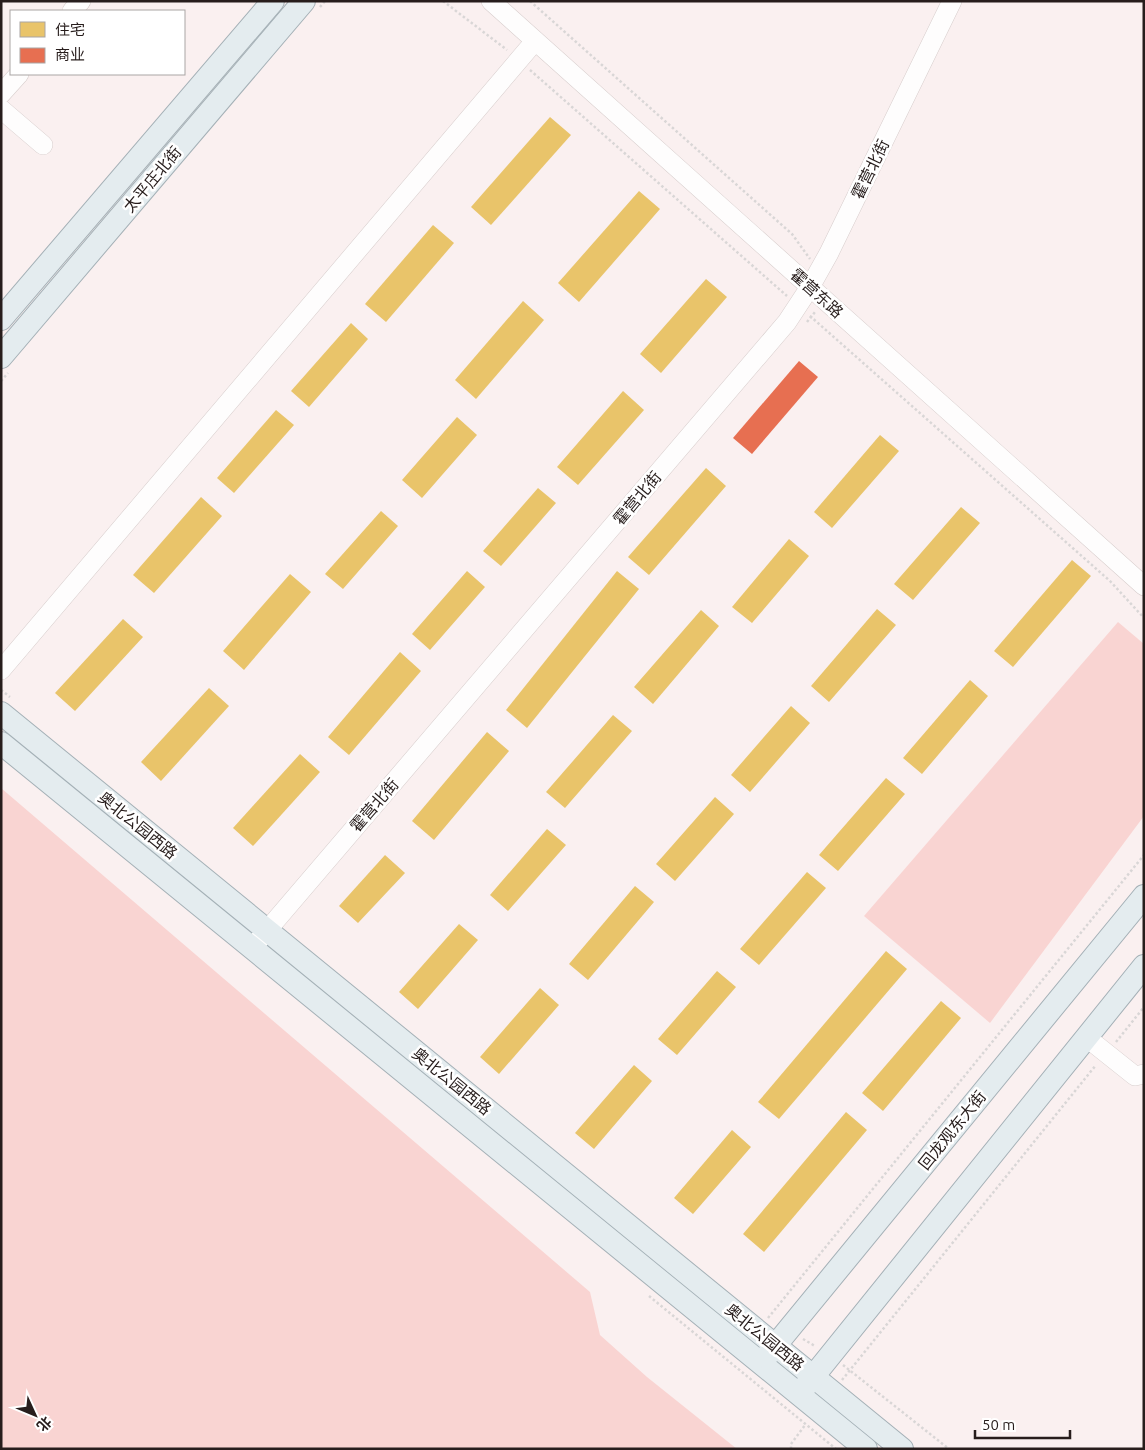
<svg xmlns="http://www.w3.org/2000/svg" width="1145" height="1450" viewBox="0 0 1145 1450" font-family="Ubuntu,'Noto Sans SC',sans-serif">
<style>
.green{fill:#f9d4d2}
.homes{fill:#e9c46a}
.shops{fill:#e76f51}
.lines{fill:none;stroke-linecap:round;stroke-linejoin:round}
.minor-casing{stroke:#d7cdcc;stroke-width:20}
.major-casing{stroke:#a4b0b6;stroke-width:24}
.path{stroke:#d9d6d6;stroke-width:2.5;stroke-dasharray:2.5 2.5;stroke-linecap:butt}
.minor{stroke:#fefdfd;stroke-width:19}
.major{stroke:#e4ecef;stroke-width:22}
.labels{text-anchor:middle;dominant-baseline:central;stroke-width:5;stroke-linejoin:round;paint-order:stroke}
.street-label{font-size:16px;fill:#271d1c;stroke:#fff}
</style>
<rect width="100%" height="100%" fill="#faf0f0"/>
<g class="green">
<polygon points="1118,622 1144,644 1144,816 990,1023 864,916"/>
<polygon points="1,788 590,1292 600,1335 647,1377 737,1449 1,1449"/>
</g>
<g class="homes">
<polygon points="550,117 571,135 491,225 471,207"/>
<polygon points="639,191 660,209 579,302 558,283"/>
<polygon points="433,225 454,243 386,322 365,304"/>
<polygon points="706,279 727,297 661,373 640,354"/>
<polygon points="523,301 544,320 476,399 455,380"/>
<polygon points="351,323 368,339 309,407 291,391"/>
<polygon points="623,391 644,410 578,485 557,467"/>
<polygon points="276,410 294,425 234,493 217,478"/>
<polygon points="457,417 477,435 422,498 402,480"/>
<polygon points="880,435 899,451 832,528 814,512"/>
<polygon points="706,468 726,486 649,575 628,557"/>
<polygon points="538,488 556,503 501,566 483,551"/>
<polygon points="201,497 222,516 154,593 133,575"/>
<polygon points="961,507 980,523 913,600 894,584"/>
<polygon points="381,511 398,526 343,589 325,574"/>
<polygon points="789,539 809,556 752,623 732,607"/>
<polygon points="1072,560 1091,576 1013,667 994,651"/>
<polygon points="467,571 485,587 430,650 412,634"/>
<polygon points="617,571 639,589 527,728 506,710"/>
<polygon points="290,574 311,592 244,670 223,651"/>
<polygon points="877,609 896,625 829,702 811,686"/>
<polygon points="701,610 719,626 653,704 634,687"/>
<polygon points="123,619 143,637 75,711 55,693"/>
<polygon points="400,652 421,671 349,755 328,737"/>
<polygon points="970,680 988,696 922,774 903,758"/>
<polygon points="209,688 229,706 161,781 141,762"/>
<polygon points="791,706 810,723 750,792 731,775"/>
<polygon points="613,715 632,731 565,808 546,792"/>
<polygon points="487,732 509,751 434,840 412,821"/>
<polygon points="300,754 320,772 253,846 233,828"/>
<polygon points="886,778 905,794 838,871 819,855"/>
<polygon points="715,797 734,814 675,881 656,864"/>
<polygon points="547,829 566,845 508,911 490,895"/>
<polygon points="385,855 405,873 358,923 339,906"/>
<polygon points="807,872 826,888 759,965 740,949"/>
<polygon points="635,886 654,902 588,980 569,964"/>
<polygon points="459,924 478,940 418,1009 399,992"/>
<polygon points="886,951 907,969 779,1119 758,1102"/>
<polygon points="717,971 736,987 677,1055 658,1039"/>
<polygon points="540,988 559,1005 499,1074 480,1057"/>
<polygon points="941,1001 961,1018 883,1111 862,1093"/>
<polygon points="634,1065 652,1081 594,1149 575,1133"/>
<polygon points="846,1112 867,1130 764,1252 743,1234"/>
<polygon points="732,1130 751,1147 693,1214 674,1198"/>
</g>
<polygon class="shops" points="799,361 818,377 752,454 733,438"/>
<g class="lines">
<g class="minor-casing">
<g id="minor">
<polyline points="491,1 1144,586"/>
<polyline points="72,11 81,1"/>
<polyline points="1,94 19,74"/>
<polyline points="1,109 43,145"/>
<polyline points="1,670 535,41"/>
<polyline points="258,941 787,322 810,287 829,253 952,1"/>
<polyline points="1086,1037 1135,1076 1144,1074"/>
</g>
</g>
<g class="major-casing">
<g id="major">
<polyline points="1,319 273,1"/>
<polyline points="1,357 304,1"/>
<polyline points="1,713 902,1449"/>
<polyline points="1,743 866,1449"/>
<polyline points="766,1357 1144,896"/>
<polyline points="804,1388 1144,966"/>
</g>
</g>
<g class="path">
<polyline points="443,1 507,50"/>
<polyline points="530,1 792,234 810,259"/>
<polyline points="320,7 325,1"/>
<polyline points="530,70 787,296"/>
<polyline points="810,316 1110,581 1144,618"/>
<polyline points="807,322 815,312"/>
<polyline points="1,381 8,373"/>
<polyline points="1,690 10,697"/>
<polyline points="1116,1042 1144,1007"/>
<polyline points="649,1296 836,1449"/>
<polyline points="768,1318 1144,855"/>
<polyline points="803,1339 815,1346"/>
<polyline points="843,1365 949,1449"/>
<polyline points="842,1380 1096,1065"/>
<polyline points="791,1449 791,1444 805,1425"/>
</g>
<use href="#minor" class="minor"/>
<use href="#major" class="major"/>
</g>
<g class="labels">
<g class="street-label">
<text transform="translate(870 169) rotate(-64)">霍营北街</text>
<text transform="translate(152 179) rotate(-50)">太平庄北街</text>
<text transform="translate(817 293) rotate(42)">霍营东路</text>
<text transform="translate(637 498) rotate(-50)">霍营北街</text>
<text transform="translate(374 805) rotate(-49)">霍营北街</text>
<text transform="translate(138 825) rotate(39)">奥北公园西路</text>
<text transform="translate(452 1081) rotate(39)">奥北公园西路</text>
<text transform="translate(952 1130) rotate(-51)">回龙观东大街</text>
<text transform="translate(765 1337) rotate(39)">奥北公园西路</text>
</g>
</g>
<rect width="1145" height="1450" fill="none" stroke="#271d1c" stroke-width="5"/>
<rect x="10" y="10" width="175" height="65" fill="#ffffff" stroke="#a9a5a4"/>
<rect x="20" y="22" width="25" height="15" fill="#e9c46a" stroke="#a9a5a4"/>
<text x="55" y="35" font-size="15" fill="#271d1c">住宅</text>
<rect x="20" y="48" width="25" height="15" fill="#e76f51" stroke="#a9a5a4"/>
<text x="55" y="60" font-size="15" fill="#271d1c">商业</text>
<g transform="translate(35 1415) rotate(134)" stroke="#ffffff" stroke-width="4" paint-order="stroke">
<path d="M0-4L9 19L0 12L-9 19Z" fill="#271d1c"/>
<text y="-8" font-size="14" font-weight="bold" text-anchor="middle" fill="#271d1c">北</text>
</g>
<path d="M975 1430v8h95v-8" fill="none" stroke="#271d1c" stroke-width="2.5"/>
<text x="982" y="1430" font-size="15" fill="#271d1c" stroke="#ffffff" stroke-width="4" paint-order="stroke">50 m</text>
</svg>
